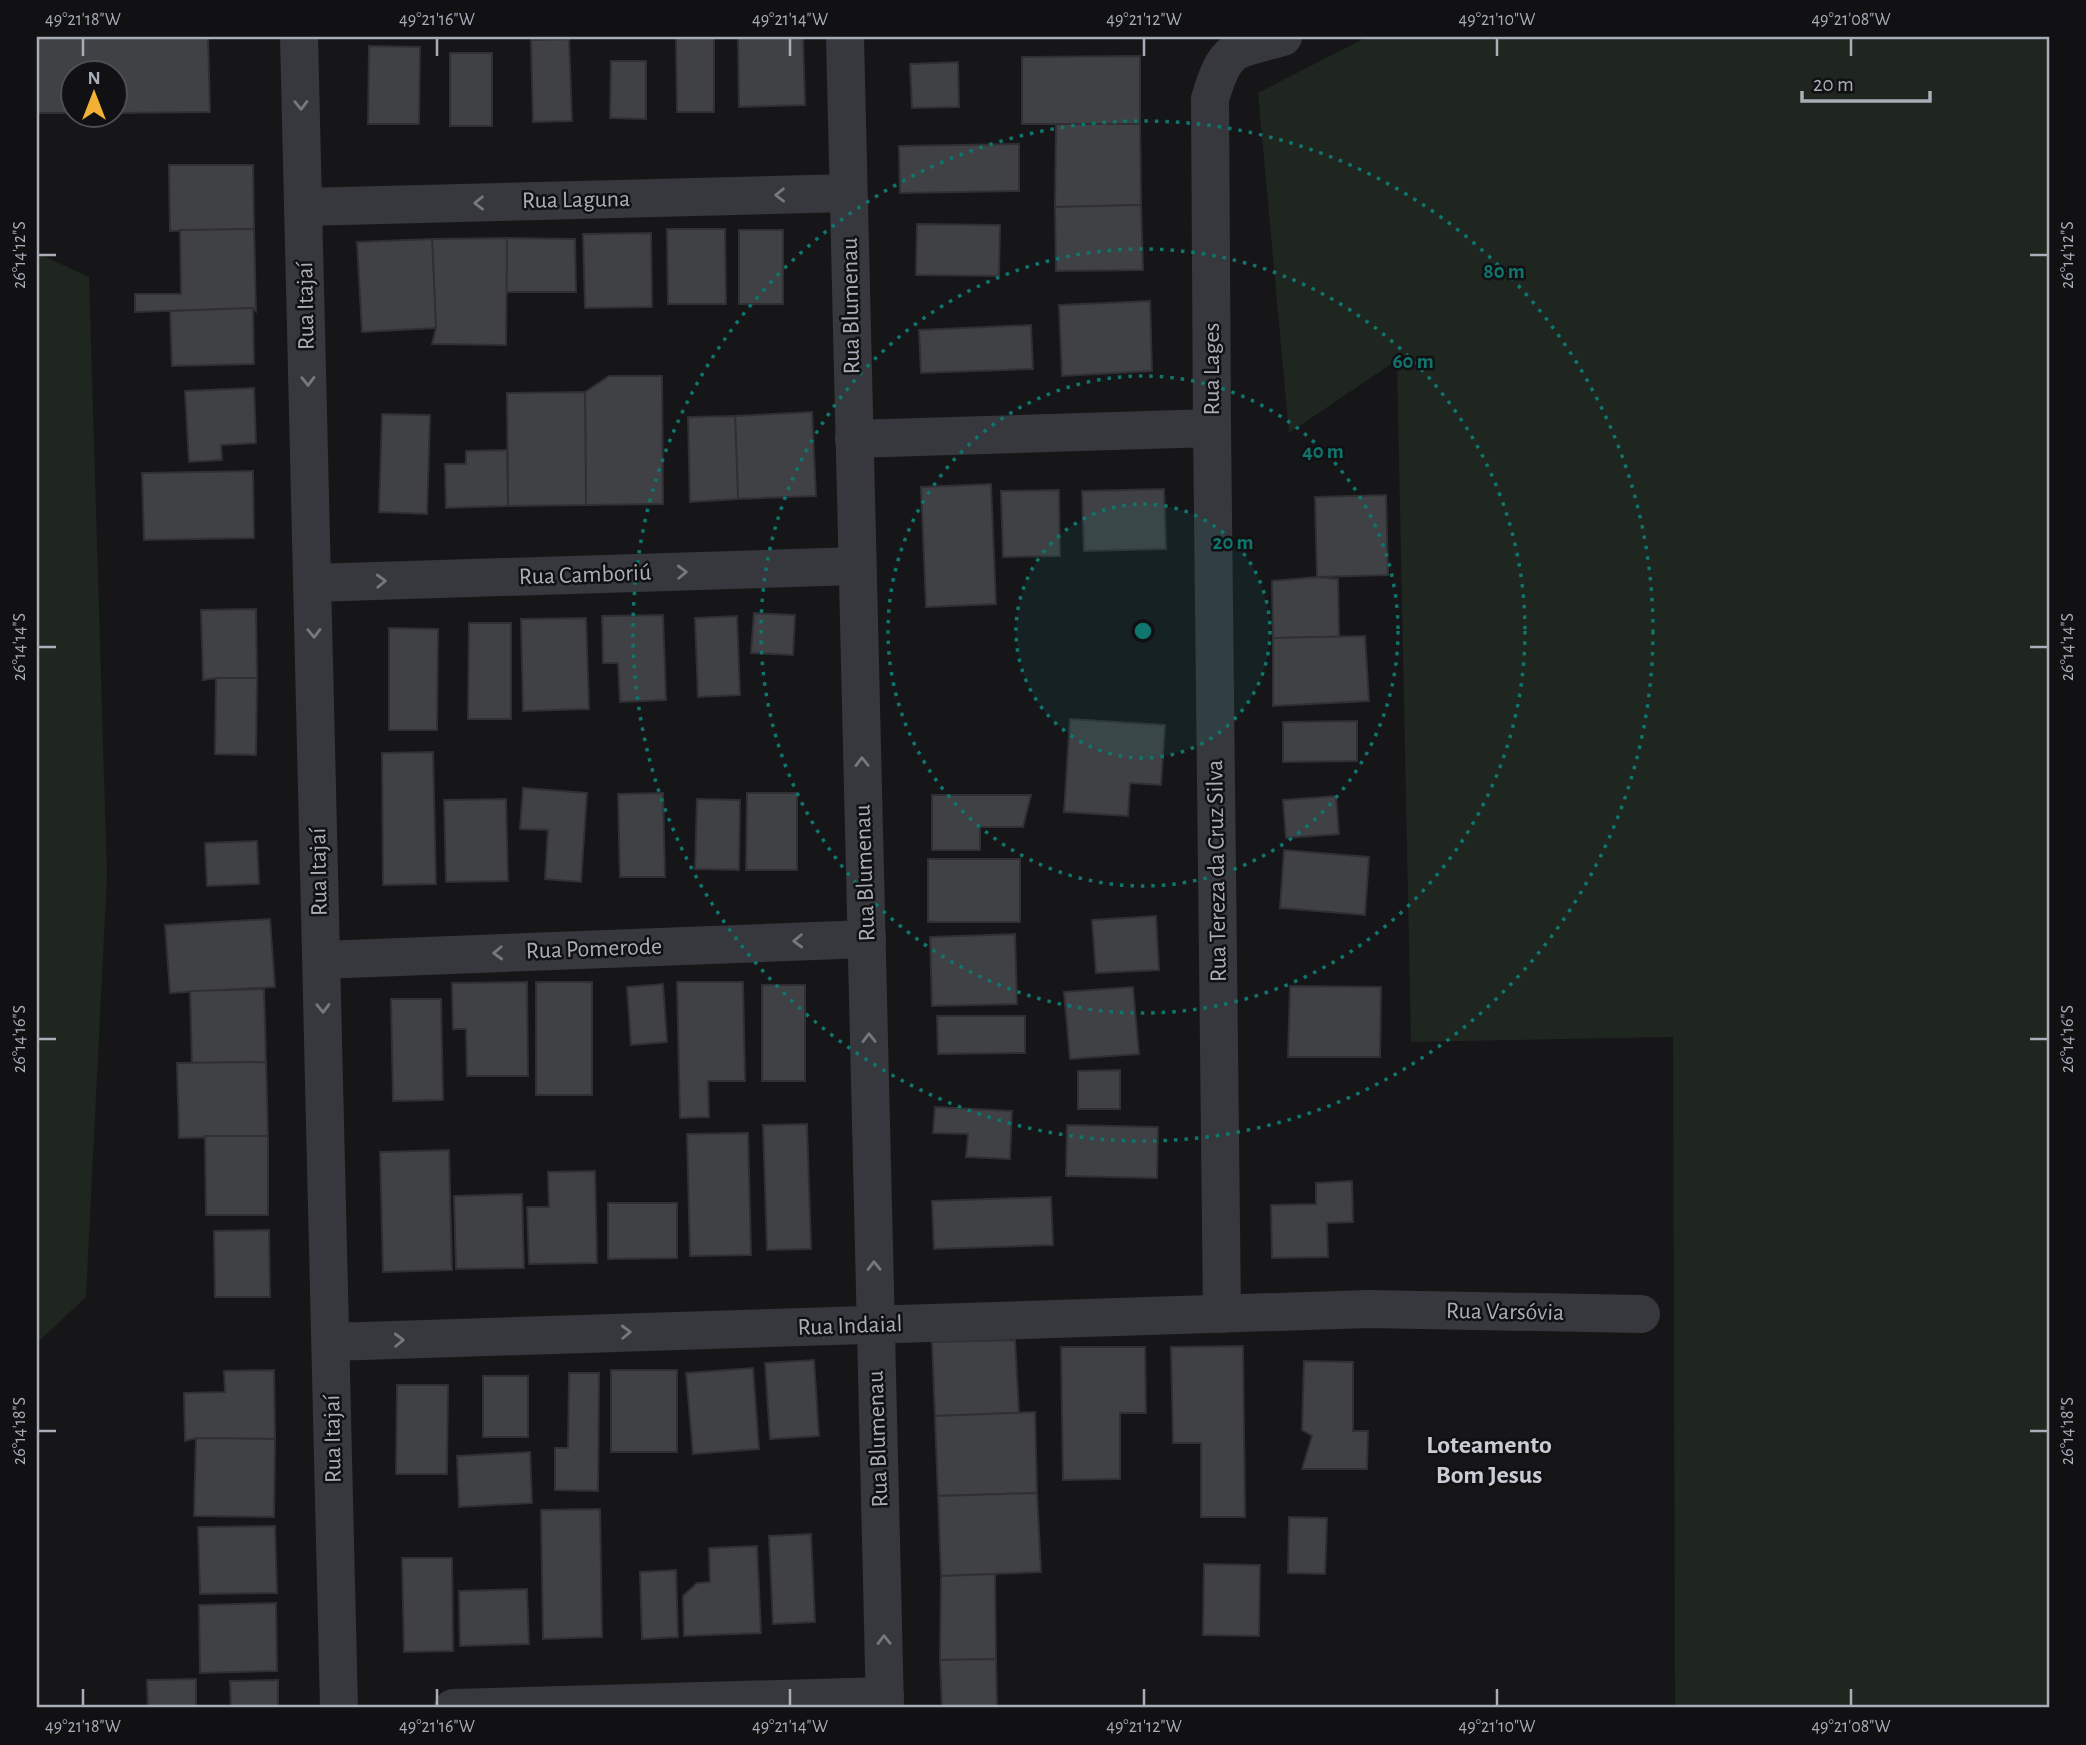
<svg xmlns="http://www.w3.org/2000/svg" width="2086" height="1745" viewBox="0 0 2086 1745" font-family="'Alegreya Sans',sans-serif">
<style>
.green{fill:#1e261f}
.building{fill:#404145;stroke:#303034;stroke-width:2}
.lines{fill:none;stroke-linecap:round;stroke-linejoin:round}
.minor{stroke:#37383d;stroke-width:38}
.oneway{stroke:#757881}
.ticks{fill:none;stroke:#a8adb8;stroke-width:2.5}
.ring{fill:none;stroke:#0f766e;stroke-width:3.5;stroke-dasharray:3.5 7}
.labels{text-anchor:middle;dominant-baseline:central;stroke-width:5;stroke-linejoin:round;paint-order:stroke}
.street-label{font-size:24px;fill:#a8adb8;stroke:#111113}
.neighbourhood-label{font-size:26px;font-weight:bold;fill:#c9ccd4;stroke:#111113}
.centre{fill:#0f766e;stroke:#111113;stroke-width:3.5}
.ring-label{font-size:21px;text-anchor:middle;font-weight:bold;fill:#0f766e;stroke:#111113;stroke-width:5;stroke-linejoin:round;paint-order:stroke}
.neatline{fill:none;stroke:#a8adb8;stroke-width:2.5}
.ticks-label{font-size:18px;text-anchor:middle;fill:#a8adb8}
</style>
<rect width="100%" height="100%" fill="#161618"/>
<g class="green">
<polygon points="1367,37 2049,37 2049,1708 1675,1708 1673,1037 1411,1042 1397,360 1289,433 1258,93"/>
<polygon points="37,253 89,277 107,877 86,1297 37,1343"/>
</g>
<g class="building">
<polygon points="37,37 208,37 210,112 116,113 116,74 74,74 74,113 37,113"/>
<polygon points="676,37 714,37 714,112 677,112"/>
<polygon points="738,37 803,37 805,105 739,107"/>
<polygon points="569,39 572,121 533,122 531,40"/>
<polygon points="369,46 420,47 419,124 368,124"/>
<rect x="450" y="53" width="42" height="73"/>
<polygon points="1140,56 1140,124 1022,124 1022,57"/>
<polygon points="611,61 646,61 646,119 610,118"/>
<polygon points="958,62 959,107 912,108 910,64"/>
<polygon points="1056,124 1140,124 1141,205 1055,207"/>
<polygon points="1019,144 1019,191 900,193 899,146"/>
<polygon points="169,165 253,165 254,229 170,231"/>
<polygon points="1141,205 1143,270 1056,271 1055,207"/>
<polygon points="917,224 1000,225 999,276 916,275"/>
<polygon points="254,229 256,311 253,308 135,312 135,294 181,294 180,230"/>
<polygon points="667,229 725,229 726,304 668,304"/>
<rect x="739" y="230" width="44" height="74"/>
<polygon points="651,233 652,307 585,308 583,234"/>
<polygon points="507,238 575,239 576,292 506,292"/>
<polygon points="507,238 506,345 432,344 436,328 432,239"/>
<polygon points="432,239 436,328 362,332 357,242"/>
<polygon points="1150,301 1152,371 1062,376 1059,305"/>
<polygon points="253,308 254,364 172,366 170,311"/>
<polygon points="1031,325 1033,369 921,373 919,330"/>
<polygon points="609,376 662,376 663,504 586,505 585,392"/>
<polygon points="254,388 256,443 221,445 222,460 189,462 185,391"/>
<polygon points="585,392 586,505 508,506 507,393"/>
<polygon points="812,412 816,496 738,499 735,416"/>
<polygon points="382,414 430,415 427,514 379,512"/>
<polygon points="735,416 738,499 690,502 688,417"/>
<polygon points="507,450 508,506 446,508 445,464 466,464 466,451"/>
<polygon points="253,471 254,538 144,540 142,473"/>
<polygon points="991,484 996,604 926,607 921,487"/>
<polygon points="1164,489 1166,549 1084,551 1082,491"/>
<polygon points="1059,490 1060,556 1003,557 1001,491"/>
<polygon points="1386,495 1388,575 1317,577 1315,497"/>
<polygon points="1317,577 1338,579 1339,637 1273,638 1272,581"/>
<polygon points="256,609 257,678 216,678 203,680 201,610"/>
<polygon points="754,613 795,615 793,655 751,653"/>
<polygon points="663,615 666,700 620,702 618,663 603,663 602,616"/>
<polygon points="737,616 740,695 698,697 695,618"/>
<polygon points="586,618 589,709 523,711 521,619"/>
<polygon points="469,623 511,623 511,719 468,719"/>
<polygon points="389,628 438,629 437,730 389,730"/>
<polygon points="1365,636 1369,701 1273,706 1273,638"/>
<polygon points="216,678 257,678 256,755 215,754"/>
<polygon points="1070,719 1165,725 1161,785 1130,783 1128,816 1064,812"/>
<polygon points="1357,721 1357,761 1283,762 1283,722"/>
<polygon points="433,752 436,884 383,885 382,753"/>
<polygon points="523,788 587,793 581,882 545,879 548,830 520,829"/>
<polygon points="663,793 665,877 620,877 618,794"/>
<polygon points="747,793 797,793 797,870 746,870"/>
<polygon points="932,795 1031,795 1023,827 980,827 980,850 932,850"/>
<polygon points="1336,796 1339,834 1286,838 1283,800"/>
<polygon points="506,799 508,881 446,882 444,800"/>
<polygon points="697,799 740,800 739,870 695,869"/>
<polygon points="257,841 259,884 207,886 205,843"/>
<polygon points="1284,850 1369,857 1365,915 1280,908"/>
<rect x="928" y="859" width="92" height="63"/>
<polygon points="1156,916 1159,970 1096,973 1092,920"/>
<polygon points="270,919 275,987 170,993 165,925"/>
<polygon points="1015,934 1017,1004 932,1006 930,937"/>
<polygon points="527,982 528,1076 467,1076 466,1029 453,1029 452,983"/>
<rect x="536" y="982" width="56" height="113"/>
<polygon points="677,982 743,982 745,1081 708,1081 709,1117 680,1118"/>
<polygon points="663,984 667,1042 631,1045 627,987"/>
<rect x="762" y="985" width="43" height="96"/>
<polygon points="1290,986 1381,987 1380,1057 1288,1057"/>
<polygon points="1133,987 1139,1054 1070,1059 1064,992"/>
<polygon points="264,989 266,1062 192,1063 190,991"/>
<polygon points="391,999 441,999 443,1100 393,1101"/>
<polygon points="937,1016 1025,1016 1025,1053 938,1054"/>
<polygon points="266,1062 268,1136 179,1138 177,1063"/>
<polygon points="1120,1070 1120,1109 1078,1109 1078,1071"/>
<polygon points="935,1107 1012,1111 1010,1159 966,1157 968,1134 933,1133"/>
<polygon points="807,1124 811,1249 767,1250 763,1125"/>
<polygon points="1067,1125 1158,1127 1157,1178 1066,1176"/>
<polygon points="748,1133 751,1255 690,1256 687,1134"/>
<polygon points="205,1136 268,1136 268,1215 206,1215"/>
<polygon points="449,1150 452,1270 383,1272 380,1152"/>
<polygon points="595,1171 597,1263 529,1264 527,1207 549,1207 548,1172"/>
<polygon points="1352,1181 1353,1222 1327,1223 1328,1257 1272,1258 1271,1205 1316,1204 1316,1183"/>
<polygon points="522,1194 524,1268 456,1269 454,1196"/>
<polygon points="1051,1197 1053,1245 934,1249 932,1201"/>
<polygon points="608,1203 677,1203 677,1258 608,1259"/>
<polygon points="269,1230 270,1297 215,1297 214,1231"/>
<polygon points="1015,1340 1019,1413 935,1416 932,1342"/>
<polygon points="1243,1346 1245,1517 1201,1517 1201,1443 1173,1443 1171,1347"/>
<polygon points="1061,1347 1145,1347 1146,1413 1120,1413 1120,1479 1063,1480"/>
<polygon points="814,1360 819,1436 770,1439 765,1363"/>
<polygon points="1304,1361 1353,1362 1353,1431 1368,1431 1367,1469 1302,1469 1312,1436 1302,1430"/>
<polygon points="753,1368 759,1449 693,1454 686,1373"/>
<polygon points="274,1370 275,1439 196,1438 185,1441 184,1393 225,1392 224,1371"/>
<rect x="611" y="1370" width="66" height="82"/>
<polygon points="569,1373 599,1373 598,1491 555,1490 555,1448 568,1448"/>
<rect x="483" y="1376" width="45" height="61"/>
<polygon points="397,1385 448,1385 447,1474 396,1474"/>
<polygon points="1035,1412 1037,1493 938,1496 935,1416"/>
<polygon points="196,1438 275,1439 274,1517 194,1516"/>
<polygon points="530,1452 532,1503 459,1507 457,1456"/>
<polygon points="1037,1493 1041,1572 941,1576 938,1496"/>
<polygon points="600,1509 602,1637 543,1639 541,1510"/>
<polygon points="1289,1517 1327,1518 1325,1574 1288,1573"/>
<polygon points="275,1526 277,1593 200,1594 198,1527"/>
<polygon points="811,1534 815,1622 773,1624 769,1536"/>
<polygon points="757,1546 761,1633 684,1636 683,1596 697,1583 710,1582 709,1548"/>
<polygon points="402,1558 452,1558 453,1651 404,1652"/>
<polygon points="1204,1564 1260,1565 1259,1636 1203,1635"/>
<polygon points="676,1570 678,1637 642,1639 640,1572"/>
<polygon points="995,1574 996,1659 940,1660 941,1576"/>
<polygon points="527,1589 529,1644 460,1646 459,1591"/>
<polygon points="276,1603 277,1671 200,1673 199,1605"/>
<polygon points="996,1659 997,1708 942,1708 940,1660"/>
<polygon points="196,1679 196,1708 148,1708 147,1680"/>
<polygon points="278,1680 278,1708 231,1708 230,1681"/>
</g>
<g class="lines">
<g class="minor">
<polyline points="299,37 339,1708"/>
<polyline points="845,37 885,1708"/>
<polyline points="303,207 848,193"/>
<polyline points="1212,428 1222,1314"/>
<path d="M854 439 1212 428 1210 99C1226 45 1233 51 1283 37"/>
<polyline points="313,583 857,566"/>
<polyline points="322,960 867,939"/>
<polyline points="331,1342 1369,1309 1641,1314"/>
<polyline points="453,1708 885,1696"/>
</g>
</g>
<defs><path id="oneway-chevron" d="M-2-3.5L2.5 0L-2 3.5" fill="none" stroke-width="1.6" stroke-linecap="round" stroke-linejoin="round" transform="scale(1.75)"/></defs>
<g class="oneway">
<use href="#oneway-chevron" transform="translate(301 105) rotate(89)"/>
<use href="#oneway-chevron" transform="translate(780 195) rotate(179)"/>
<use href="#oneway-chevron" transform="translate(479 203) rotate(179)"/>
<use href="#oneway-chevron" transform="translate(308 381) rotate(89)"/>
<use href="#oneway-chevron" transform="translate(682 572) rotate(-2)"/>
<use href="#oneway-chevron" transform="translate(381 581) rotate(-2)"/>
<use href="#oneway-chevron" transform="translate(314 633) rotate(89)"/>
<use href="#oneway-chevron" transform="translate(862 762) rotate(-91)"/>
<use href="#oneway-chevron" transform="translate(798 941) rotate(178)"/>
<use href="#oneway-chevron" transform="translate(498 953) rotate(178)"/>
<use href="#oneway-chevron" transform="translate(323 1008) rotate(89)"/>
<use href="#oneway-chevron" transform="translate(869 1038) rotate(-91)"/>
<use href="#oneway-chevron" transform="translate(874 1266) rotate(-91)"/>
<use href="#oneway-chevron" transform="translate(626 1332) rotate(-2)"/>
<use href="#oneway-chevron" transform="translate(399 1340) rotate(-2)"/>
<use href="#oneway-chevron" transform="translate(884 1640) rotate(-91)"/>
</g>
<path class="ticks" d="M83 38V56M437 38V56M790 38V56M1144 38V56M1497 38V56M1851 38V56M38 255H56M2030 255H2048M38 647H56M2030 647H2048M38 1039H56M2030 1039H2048M38 1431H56M2030 1431H2048M83 1689V1706M437 1689V1706M790 1689V1706M1144 1689V1706M1497 1689V1706M1851 1689V1706"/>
<circle cx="1143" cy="631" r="127" fill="#0f766e" fill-opacity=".12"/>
<g class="ring">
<circle cx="1143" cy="631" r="127"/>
<circle cx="1143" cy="631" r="255"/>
<circle cx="1143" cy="631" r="382"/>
<circle cx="1143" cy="631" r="510"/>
</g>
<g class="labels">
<g class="street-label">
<text transform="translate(576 200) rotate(-1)">Rua Laguna</text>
<text transform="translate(306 306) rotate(-91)">Rua Itajaí</text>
<text transform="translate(851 306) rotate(-91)">Rua Blumenau</text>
<text transform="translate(1212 369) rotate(-90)">Rua Lages</text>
<text transform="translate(585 575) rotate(-2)">Rua Camboriú</text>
<text transform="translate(1217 871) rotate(-91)">Rua Tereza da Cruz Silva</text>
<text transform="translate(319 872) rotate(-91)">Rua Itajaí</text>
<text transform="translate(865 873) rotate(-92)">Rua Blumenau</text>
<text transform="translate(594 949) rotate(-2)">Rua Pomerode</text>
<text transform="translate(1505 1312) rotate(1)">Rua Varsóvia</text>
<text transform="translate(850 1326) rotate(-2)">Rua Indaial</text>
<text transform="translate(333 1439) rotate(-91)">Rua Itajaí</text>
<text transform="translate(878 1439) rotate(-92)">Rua Blumenau</text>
</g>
<g class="neighbourhood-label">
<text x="1489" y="1445">Loteamento<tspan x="1489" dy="30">Bom Jesus</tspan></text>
</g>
</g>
<circle cx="1143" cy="631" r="10" class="centre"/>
<g class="ring-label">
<text x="1504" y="278">80 m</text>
<text x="1413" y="368">60 m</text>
<text x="1323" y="458">40 m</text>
<text x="1233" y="549">20 m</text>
</g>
<rect width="2086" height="1745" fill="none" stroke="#111113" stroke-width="77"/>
<g transform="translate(94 94)"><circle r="33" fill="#111113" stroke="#4d4f55" stroke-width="2"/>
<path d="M0-5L12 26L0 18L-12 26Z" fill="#f2b134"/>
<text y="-10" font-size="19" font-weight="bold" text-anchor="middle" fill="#a8adb8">N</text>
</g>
<path d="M1802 91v10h128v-10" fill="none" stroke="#a8adb8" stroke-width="3.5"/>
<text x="1813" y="91" font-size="21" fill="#a8adb8" stroke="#111113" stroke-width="5" paint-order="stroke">20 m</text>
<rect x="38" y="38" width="2010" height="1668" class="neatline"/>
<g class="ticks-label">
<text x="83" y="25">49°21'18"W</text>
<text x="437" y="25">49°21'16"W</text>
<text x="790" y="25">49°21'14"W</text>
<text x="1144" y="25">49°21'12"W</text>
<text x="1497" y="25">49°21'10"W</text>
<text x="1851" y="25">49°21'08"W</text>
<text transform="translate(19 255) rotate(-90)" y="6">26°14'12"S</text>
<text transform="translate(2067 255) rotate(-90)" y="6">26°14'12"S</text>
<text transform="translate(19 647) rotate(-90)" y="6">26°14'14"S</text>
<text transform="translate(2067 647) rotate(-90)" y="6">26°14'14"S</text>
<text transform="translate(19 1039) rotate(-90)" y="6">26°14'16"S</text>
<text transform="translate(2067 1039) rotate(-90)" y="6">26°14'16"S</text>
<text transform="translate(19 1431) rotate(-90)" y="6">26°14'18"S</text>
<text transform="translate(2067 1431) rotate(-90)" y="6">26°14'18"S</text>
<text x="83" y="1732">49°21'18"W</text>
<text x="437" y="1732">49°21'16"W</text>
<text x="790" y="1732">49°21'14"W</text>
<text x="1144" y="1732">49°21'12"W</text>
<text x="1497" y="1732">49°21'10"W</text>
<text x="1851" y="1732">49°21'08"W</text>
</g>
</svg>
